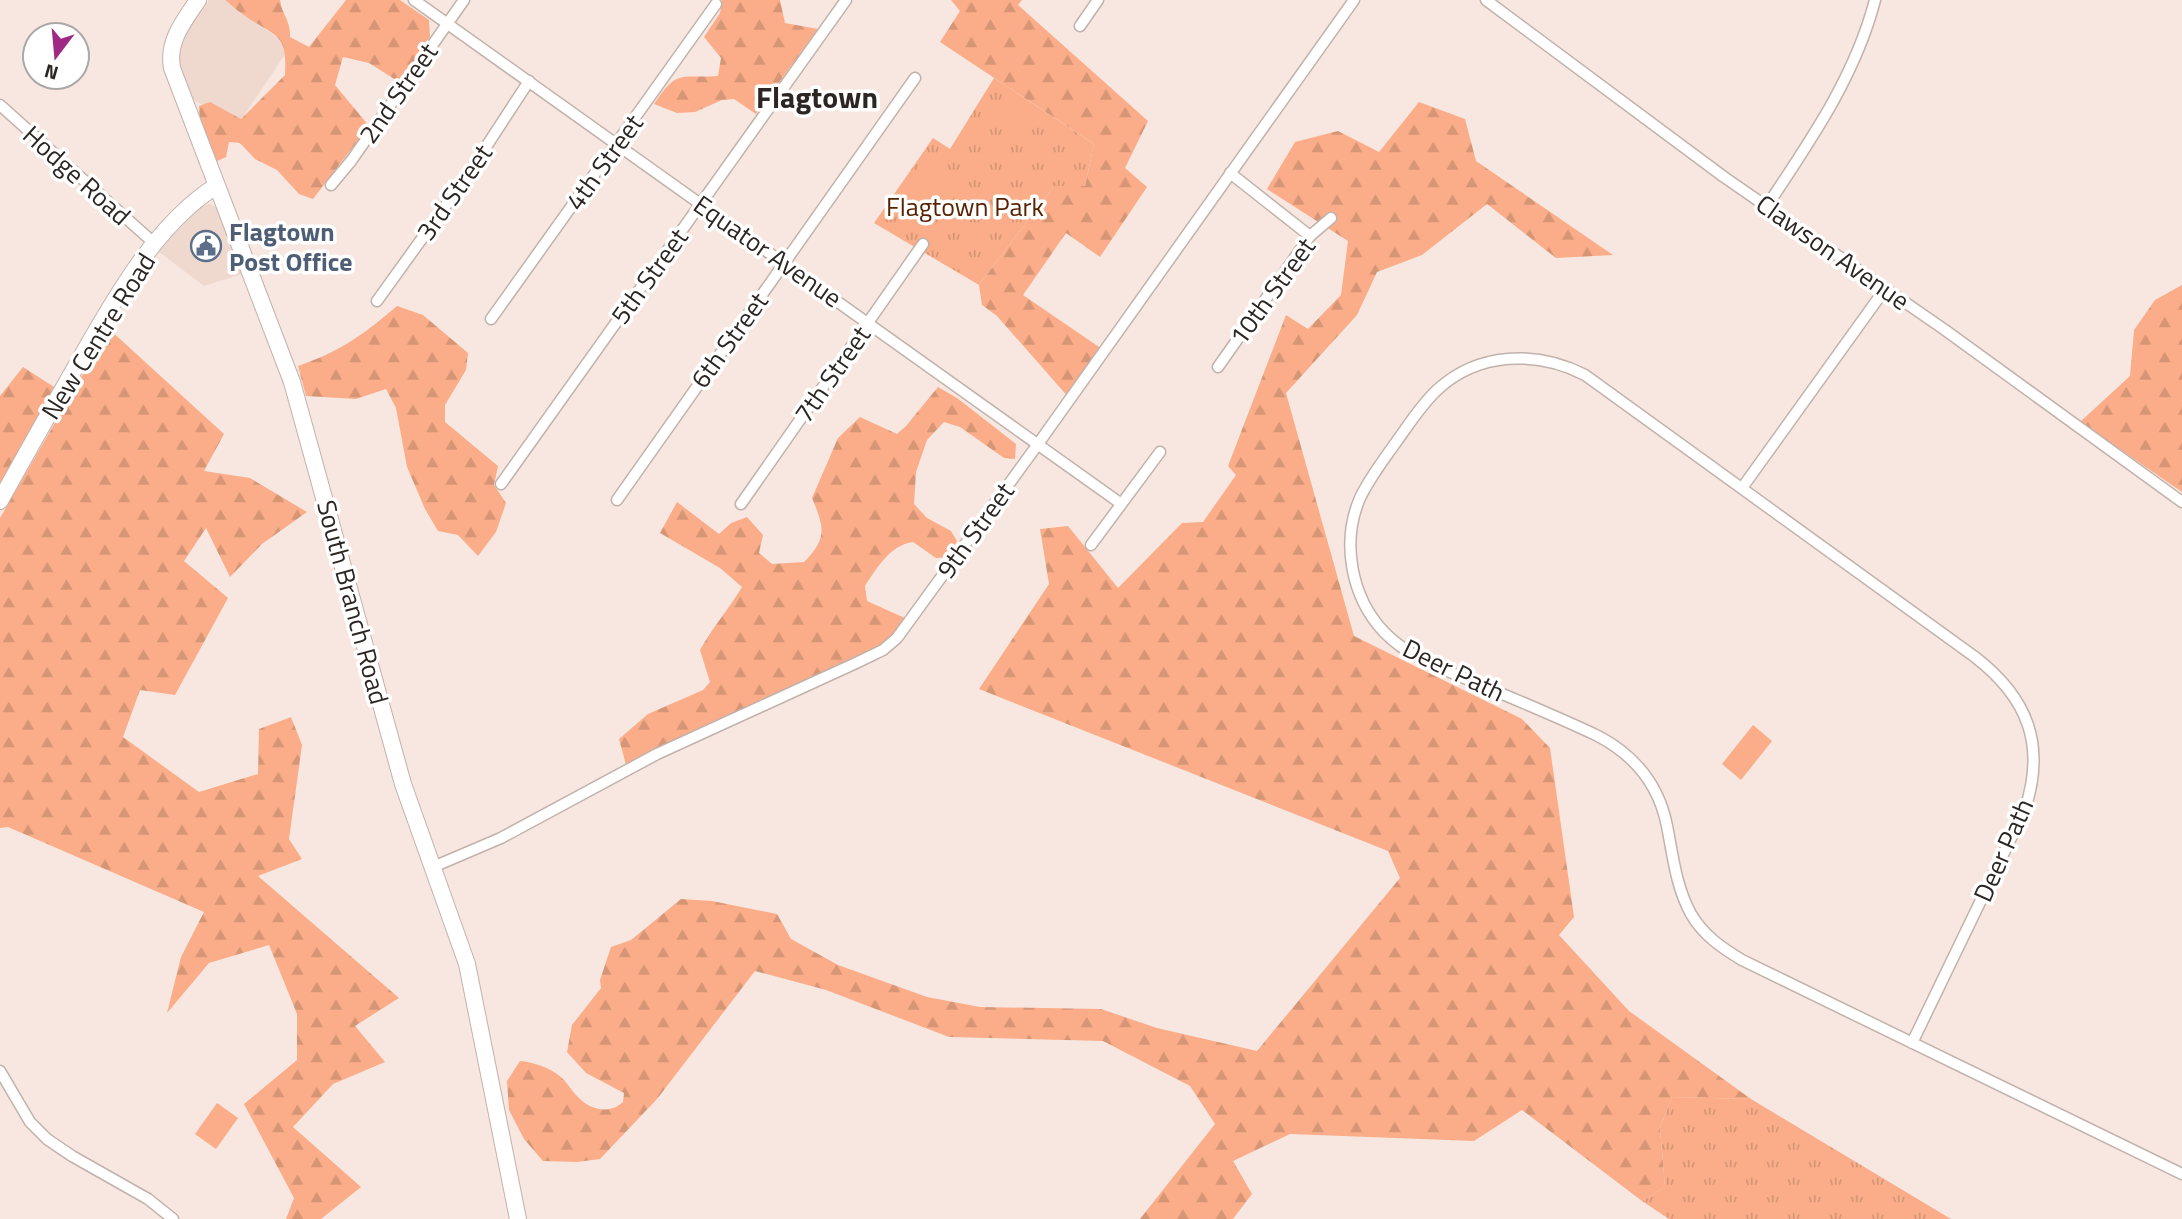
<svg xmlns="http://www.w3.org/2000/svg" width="2182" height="1219" viewBox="0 0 2182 1219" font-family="'Titillium Web',sans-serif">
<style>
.built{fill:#efd8ce}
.grass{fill:url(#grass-tufts)}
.forest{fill:url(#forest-firs)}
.garden{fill:#faad88}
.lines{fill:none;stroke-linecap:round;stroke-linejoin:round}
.street-casing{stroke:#c1b2ab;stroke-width:13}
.secondary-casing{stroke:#c1b2ab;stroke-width:18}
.street{stroke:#fff;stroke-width:10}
.secondary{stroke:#fff;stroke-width:16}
.labels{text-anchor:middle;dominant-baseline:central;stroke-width:7;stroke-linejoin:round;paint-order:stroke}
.street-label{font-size:26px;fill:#2b2623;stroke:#fff}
.park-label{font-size:26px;fill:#582201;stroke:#fff}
.service-label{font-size:26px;font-weight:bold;fill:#4e5e75;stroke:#fff;text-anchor:start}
.quarter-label{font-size:30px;font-weight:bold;fill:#2b2623;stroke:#fff}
</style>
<defs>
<pattern id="grass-tufts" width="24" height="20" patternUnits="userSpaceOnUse" patternTransform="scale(1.75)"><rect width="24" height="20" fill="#faad88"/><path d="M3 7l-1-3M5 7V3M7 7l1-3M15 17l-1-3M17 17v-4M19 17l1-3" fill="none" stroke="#d69575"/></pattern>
<pattern id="forest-firs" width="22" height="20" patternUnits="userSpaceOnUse" patternTransform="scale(1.75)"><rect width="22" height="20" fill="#faad88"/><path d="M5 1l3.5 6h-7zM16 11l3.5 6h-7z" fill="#d69575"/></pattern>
</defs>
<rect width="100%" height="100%" fill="#f7e7e0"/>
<g class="built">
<polygon points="209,0 224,0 290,47 237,126 189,97 179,66 180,45 192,23"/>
<polygon points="209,204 216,207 242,274 204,286 158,251 200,207"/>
</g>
<g class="grass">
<polygon points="994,78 1094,144 1085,186 1054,186 979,285 874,223 933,138 950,149"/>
<polygon points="1672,1097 1751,1099 1951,1219 1669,1219 1642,1201 1665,1187 1660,1128"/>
</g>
<g class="forest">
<path d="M225 0H280C282 15 291 21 290 37L309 47 346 0H400L429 20 430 37 399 82 369 63 343 57 335 85 369 126 313 199 299 194 277 170 255 159 240 143 229 142 226 157 215 162 200 124 199 106 210 102 241 119 285 75C287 37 280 38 251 20 242 14 233 7 225 0Z"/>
<path d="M722 0H780L785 23 818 29 756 114 734 99 722 100 695 112 677 113 654 104C678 68 680 79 718 76L721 58 704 37 720 13Z"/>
<polygon points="951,0 1022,0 1018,5 1148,121 1125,168 1147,187 1100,257 1066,233 1023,295 1102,349 1070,399 997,316 982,305 979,285 1054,186 1085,186 1094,144 940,42 960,11"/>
<path d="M1419 102 1465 119 1476 161 1613 255 1556 258 1487 204 1422 255 1377 272 1357 315 1286 393 1354 636 1522 719 1550 748 1574 917 1559 935 1629 1011 1751 1099 1672 1097 1660 1128 1665 1187 1642 1201 1522 1110 1474 1141 1290 1134 1233 1161 1252 1194 1233 1219H1140L1215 1124 1190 1086 1103 1041 949 1037 826 990 755 971 657 1099 600 1159 577 1162 543 1161 524 1139 509 1110 507 1081 520 1061C534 1062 550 1068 561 1077 568 1083 572 1092 579 1098 592 1111 610 1114 623 1102L624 1093 586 1073 567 1052 572 1025 601 988 600 980 611 947 631 940 681 899 712 901 777 914 791 939 838 965 927 997 980 1007 1101 1009 1157 1028 1257 1051 1400 878 1388 851 979 689 1049 584 1040 529 1068 526 1118 588 1182 523 1203 522 1236 475 1228 466 1286 315 1308 329 1341 295 1348 241 1267 189 1295 142 1338 131 1379 152Z"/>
<polygon points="2182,285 2182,492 2080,422 2130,376 2134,330 2155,300"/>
<path d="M397 306 423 315 468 353 466 370 445 405V422L498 466 494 485 506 503 496 532 478 556 458 535 438 531 425 509 407 467 396 408 386 389 356 399 306 396 298 366C341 351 363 335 397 306Z"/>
<polygon points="109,329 224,434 204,471 250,478 307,512 262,544 230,577 206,528 184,561 228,598 175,695 140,690 123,737 199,792 258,774 259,729 291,717 302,745 289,839 302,859 258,876 399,998 355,1026 385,1062 333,1084 293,1127 361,1187 321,1219 286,1219 294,1198 244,1104 297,1060 297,1014 269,945 209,963 167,1013 181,957 204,912 8,827 0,828 0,518"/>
<polygon points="23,367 54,387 0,486 0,396"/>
<path d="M938 387 957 398 1016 444 1015 459 1004 458 960 427 944 422 927 440 916 472 914 504 927 518 951 531 957 541 949 557 936 558 913 542C890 545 877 568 865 586L867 601 907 619 895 636 878 649 626 765 619 739 648 714 703 690 710 682 700 650C712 628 729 609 742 587L720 568 660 533 677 502 719 534 731 523 747 517 763 535 759 553 772 564 804 562C828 538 824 527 812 498L838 438 860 417 897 434 906 426Z"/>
</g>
<g class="garden">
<polygon points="1006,107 1024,108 1022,142 1004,141"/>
<path d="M930 167C954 180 965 195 937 212L908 197Z"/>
<polygon points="1753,725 1772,741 1741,780 1722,764"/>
<polygon points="217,1103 238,1118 216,1149 195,1134"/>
</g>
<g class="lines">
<g class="street-casing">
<g id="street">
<polyline points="414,0 1120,503"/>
<polyline points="1486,0 1724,177 1945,330 2182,502"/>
<polyline points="1080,26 1098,0"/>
<polyline points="0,105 155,244"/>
<polyline points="1230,173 1310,236"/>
<polyline points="331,185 351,161 464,0"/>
<path d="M1767 206C1810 141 1855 77 1875 0"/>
<polyline points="377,301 467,176 529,81"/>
<polyline points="491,319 716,4"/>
<polyline points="1218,367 1310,236 1331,218"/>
<polyline points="501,484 846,0"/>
<polyline points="1742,488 1885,289"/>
<polyline points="617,500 915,78"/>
<polyline points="741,504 923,244"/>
<polyline points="1091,545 1160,452"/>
<polyline points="433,867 501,838 657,754 856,663 883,650 897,638 1038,444 1354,0"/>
<path d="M1912 1043 2025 809C2046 745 2028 698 1975 657L1585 375C1536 350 1478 352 1437 390 1420 406 1408 426 1394 445 1382 462 1369 479 1360 498 1341 542 1351 597 1384 632 1409 658 1444 669 1476 683 1517 700 1558 717 1598 736 1634 755 1659 785 1667 826 1673 856 1676 887 1691 914 1703 935 1722 948 1742 960L2182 1174"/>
<polyline points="0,1071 30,1122 47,1139 72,1156 148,1199 173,1219"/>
</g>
</g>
<g class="secondary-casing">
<g id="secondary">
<path d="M198 0C184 21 167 41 172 68L292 382 403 784 467 964 518 1219"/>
<path d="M0 501C26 454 52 408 79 361 113 301 156 224 216 186"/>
</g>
</g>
<use href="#street" class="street"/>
<use href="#secondary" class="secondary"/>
</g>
<defs>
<g id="civic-ring" transform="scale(1.575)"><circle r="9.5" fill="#fff" stroke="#5c6f8a" stroke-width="1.5"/><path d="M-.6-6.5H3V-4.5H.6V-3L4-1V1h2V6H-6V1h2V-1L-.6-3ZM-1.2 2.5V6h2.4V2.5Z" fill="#5c6f8a"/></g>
</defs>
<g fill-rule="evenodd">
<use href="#civic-ring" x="206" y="246"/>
</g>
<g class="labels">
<g class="street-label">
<text transform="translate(398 93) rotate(-55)">2nd Street</text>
<text transform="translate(604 162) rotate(-54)">4th Street</text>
<text transform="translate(77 175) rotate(42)">Hodge Road</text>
<text transform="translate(454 192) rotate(-55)">3rd Street</text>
<text transform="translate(768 251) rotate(35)">Equator Avenue</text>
<text transform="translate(1833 252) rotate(35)">Clawson Avenue</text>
<text transform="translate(649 276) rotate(-54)">5th Street</text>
<text transform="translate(1272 291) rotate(-54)">10th Street</text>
<text transform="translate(98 336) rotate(-58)">New Centre Road</text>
<text transform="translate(729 340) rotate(-54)">6th Street</text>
<text transform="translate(832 374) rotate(-55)">7th Street</text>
<text transform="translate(975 530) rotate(-54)">9th Street</text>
<text transform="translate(353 602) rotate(75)">South Branch Road</text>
<text transform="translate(1454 670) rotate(26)">Deer Path</text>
<text transform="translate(2003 850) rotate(-66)">Deer Path</text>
</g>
<g class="park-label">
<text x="965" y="206">Flagtown Park</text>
</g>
<g class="service-label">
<text x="229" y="231">Flagtown<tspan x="229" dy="30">Post Office</tspan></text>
</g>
<g class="quarter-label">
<text x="817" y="97">Flagtown</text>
</g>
</g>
<g transform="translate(56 56) rotate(196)"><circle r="33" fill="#ffffff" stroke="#aaa8a7" stroke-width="2"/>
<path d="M0-5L12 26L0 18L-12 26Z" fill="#9f2a85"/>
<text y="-10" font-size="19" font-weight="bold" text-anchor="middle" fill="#2b2623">N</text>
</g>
</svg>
